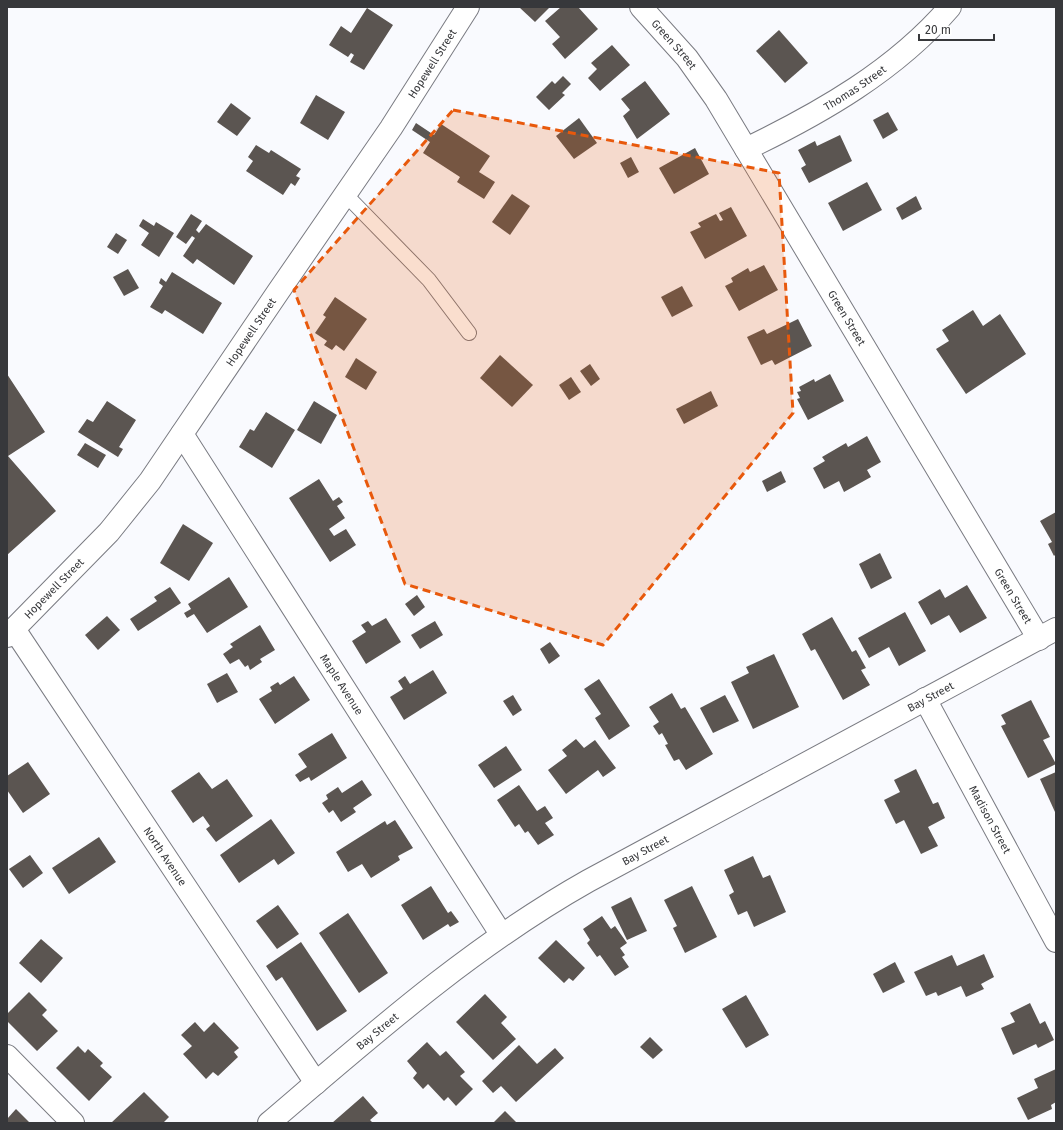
<svg xmlns="http://www.w3.org/2000/svg" width="1063" height="1130" viewBox="0 0 1063 1130" font-family="'Fira Sans',sans-serif">
<style>
.building{fill:#5b5551}
.lines{fill:none;stroke-linecap:round;stroke-linejoin:round}
.service-casing{stroke:#7a7b82;stroke-width:16}
.minor-casing{stroke:#7a7b82;stroke-width:24}
.secondary-casing{stroke:#7a7b82;stroke-width:24}
.service{stroke:#fff;stroke-width:14}
.minor{stroke:#fff;stroke-width:22}
.secondary{stroke:#fff;stroke-width:22}
.marked{fill:#e8590c;fill-opacity:0.2;stroke:#e8590c;stroke-width:3;stroke-dasharray:8 5;stroke-linejoin:round}
.labels{text-anchor:middle;dominant-baseline:central;stroke-width:4;stroke-linejoin:round;paint-order:stroke}
.street-label{font-size:11px;fill:#37383b;stroke:#fff}
</style>
<rect width="100%" height="100%" fill="#f9fafe"/>
<g class="building">
<polygon points="519,7 550,7 535,22"/>
<polygon points="561,7 578,7 598,29 565,59 552,44 560,37 545,21"/>
<polygon points="367,8 393,25 364,70 350,62 354,55 351,53 348,57 329,45 341,26 351,33"/>
<polygon points="779,30 808,63 785,83 756,51"/>
<polygon points="612,45 630,65 600,91 588,78 597,69 591,63"/>
<polygon points="563,76 571,84 562,93 565,95 549,110 536,97 552,81 555,84"/>
<polygon points="645,81 670,114 637,139 623,116 630,110 621,99"/>
<polygon points="316,95 345,112 328,140 300,123"/>
<polygon points="231,103 251,118 237,136 217,122"/>
<polygon points="888,112 898,130 883,139 873,120"/>
<polygon points="579,118 597,143 574,159 556,136"/>
<polygon points="416,123 434,135 441,124 490,156 479,172 495,182 484,199 457,182 460,177 423,153 430,142 412,130"/>
<polygon points="840,135 852,161 809,183 801,168 806,165 798,150 815,141 817,146"/>
<polygon points="256,145 269,153 271,150 301,169 296,176 300,178 295,186 291,183 283,195 246,171 253,161 248,157"/>
<polygon points="695,148 709,174 674,194 659,168"/>
<polygon points="631,157 639,172 628,178 620,163"/>
<polygon points="867,182 882,210 843,231 828,203"/>
<polygon points="512,194 530,206 510,235 492,222"/>
<polygon points="916,196 922,209 902,220 896,208"/>
<polygon points="731,207 747,236 705,259 690,232 701,227 698,223 716,214 720,221 723,220 719,213"/>
<polygon points="191,214 202,221 196,230 199,233 206,224 253,256 234,285 197,259 193,264 183,256 195,238 192,236 186,244 176,237"/>
<polygon points="143,219 154,226 156,222 174,233 159,257 141,245 149,233 139,226"/>
<polygon points="116,233 127,240 118,254 107,247"/>
<polygon points="764,265 778,290 739,311 725,286 733,282 731,278 748,268 750,272"/>
<polygon points="128,269 139,288 124,296 113,277"/>
<polygon points="172,272 222,303 203,334 165,310 162,314 150,307 163,286 159,283 161,278 166,282"/>
<polygon points="682,286 693,306 672,317 661,297"/>
<polygon points="335,297 367,319 344,351 336,345 332,350 324,345 327,341 315,333 326,317 323,315"/>
<polygon points="973,310 983,326 1000,314 1026,354 966,394 936,349 949,341 942,330"/>
<polygon points="798,319 812,346 775,365 772,360 761,365 747,337 764,329 767,334"/>
<polygon points="500,355 533,385 512,407 480,378"/>
<polygon points="356,358 377,372 366,390 345,377"/>
<polygon points="590,364 600,379 591,386 580,371"/>
<polygon points="7,374 45,432 8,456 56,511 7,555"/>
<polygon points="830,374 844,401 808,420 797,399 800,398 797,392 801,391 799,387 814,379 815,382"/>
<polygon points="571,377 581,392 569,400 559,385"/>
<polygon points="711,391 718,406 684,424 676,409"/>
<polygon points="107,401 136,420 119,447 123,449 118,457 78,432 87,419 93,422"/>
<polygon points="314,401 337,415 321,444 297,430"/>
<polygon points="266,412 295,430 272,468 239,447 250,429 254,431"/>
<polygon points="867,436 881,462 867,470 871,477 844,492 839,481 824,489 813,468 825,461 822,457 846,443 848,447"/>
<polygon points="85,443 106,455 98,468 77,455"/>
<polygon points="781,471 786,482 767,492 762,481"/>
<polygon points="319,479 333,501 339,497 343,502 337,506 345,518 329,529 334,536 346,529 356,545 330,562 289,498"/>
<polygon points="1056,512 1056,554 1054,556 1048,544 1052,542 1040,521"/>
<polygon points="183,524 213,543 189,581 160,563"/>
<polygon points="880,553 892,578 871,589 859,564"/>
<polygon points="229,577 248,607 207,633 194,614 187,618 184,613 191,609 188,604"/>
<polygon points="967,585 987,618 960,633 949,615 931,625 918,602 940,589 945,598"/>
<polygon points="170,587 181,603 138,631 130,619 157,601 154,597"/>
<polygon points="417,595 425,607 414,616 405,604"/>
<polygon points="905,612 926,651 899,666 889,647 869,658 858,638"/>
<polygon points="107,616 120,630 98,650 85,635"/>
<polygon points="832,617 852,652 856,650 866,668 861,670 870,685 843,700 815,649 811,651 802,634"/>
<polygon points="386,618 401,642 366,664 352,641 366,632 361,625 368,621 372,626"/>
<polygon points="435,621 443,635 420,649 411,635"/>
<polygon points="260,625 275,650 260,659 262,662 250,670 248,665 245,667 239,659 230,664 223,654 233,647 230,644"/>
<polygon points="550,642 560,656 549,664 540,649"/>
<polygon points="774,654 799,707 753,729 731,682 749,673 746,667"/>
<polygon points="433,670 447,693 404,720 390,697 403,689 398,681 405,676 410,684"/>
<polygon points="227,673 238,692 217,703 207,684"/>
<polygon points="294,676 310,700 275,724 259,699 272,691 270,687 278,682 280,685"/>
<polygon points="599,679 630,726 609,740 595,718 601,714 584,689"/>
<polygon points="672,693 681,709 685,707 713,754 686,770 679,759 674,761 665,745 668,744 662,733 659,735 653,726 659,722 649,707"/>
<polygon points="513,695 522,710 513,716 503,701"/>
<polygon points="725,695 739,721 713,733 700,708"/>
<polygon points="1031,700 1050,737 1043,740 1056,764 1028,778 1001,726 1006,724 1001,715"/>
<polygon points="332,733 347,758 311,781 309,777 300,782 295,775 307,767 298,754"/>
<polygon points="576,739 584,748 595,740 616,768 603,777 598,770 566,794 548,770 567,756 562,750"/>
<polygon points="506,746 522,770 494,788 478,765"/>
<polygon points="28,762 50,794 23,813 7,790 7,776"/>
<polygon points="916,769 933,804 938,802 945,818 928,827 938,846 921,854 904,820 896,824 884,800 900,792 894,780"/>
<polygon points="199,772 212,789 227,779 253,816 216,842 206,829 210,826 203,816 193,823 171,791"/>
<polygon points="1056,772 1056,812 1055,812 1040,779"/>
<polygon points="362,780 372,795 353,808 356,812 341,822 333,810 329,813 322,803 328,799 326,795 338,787 342,793"/>
<polygon points="519,785 537,811 545,806 553,818 545,823 554,835 538,845 528,831 525,833 519,824 515,827 497,800"/>
<polygon points="271,819 295,853 278,865 274,859 239,883 220,855"/>
<polygon points="395,820 413,848 398,856 400,860 371,878 362,864 348,872 336,852 385,821 387,825"/>
<polygon points="99,837 116,862 69,894 52,868"/>
<polygon points="30,855 43,873 23,888 9,869"/>
<polygon points="753,856 763,878 770,875 786,912 754,927 747,911 738,915 729,895 734,892 724,870"/>
<polygon points="431,886 448,913 451,911 459,922 450,927 448,924 423,940 401,905"/>
<polygon points="692,886 717,937 685,953 673,928 677,926 664,900"/>
<polygon points="631,897 647,931 627,940 611,907"/>
<polygon points="278,905 299,934 277,949 256,921"/>
<polygon points="348,913 388,973 359,993 319,933"/>
<polygon points="602,916 611,929 615,926 627,943 620,948 625,955 622,957 629,967 615,976 600,955 597,957 587,943 590,940 583,929"/>
<polygon points="41,939 63,958 41,983 19,963"/>
<polygon points="556,940 585,968 573,981 569,978 564,983 538,958"/>
<polygon points="301,942 347,1011 317,1031 282,977 276,981 266,966"/>
<polygon points="984,954 994,977 981,984 984,989 966,997 961,986 938,996 936,992 926,996 914,972 952,955 957,966"/>
<polygon points="895,962 905,982 883,993 873,974"/>
<polygon points="29,992 47,1010 42,1015 58,1031 37,1051 7,1021 7,1014"/>
<polygon points="485,994 507,1017 501,1023 516,1039 493,1060 456,1022"/>
<polygon points="746,995 769,1035 746,1048 722,1009"/>
<polygon points="1030,1003 1040,1024 1045,1021 1054,1040 1038,1048 1036,1044 1013,1055 1001,1028 1015,1022 1010,1013"/>
<polygon points="195,1022 204,1032 214,1022 239,1048 234,1052 238,1057 218,1076 213,1072 206,1079 183,1054 192,1046 181,1035"/>
<polygon points="650,1037 663,1050 653,1059 640,1047"/>
<polygon points="427,1042 440,1056 446,1051 465,1072 460,1076 473,1089 456,1106 448,1097 444,1101 428,1084 423,1089 413,1078 417,1073 407,1061"/>
<polygon points="519,1045 537,1064 555,1048 564,1058 516,1102 501,1086 493,1093 482,1081"/>
<polygon points="78,1046 85,1053 88,1049 103,1063 100,1066 112,1077 89,1101 56,1068"/>
<polygon points="1056,1069 1056,1102 1051,1105 1052,1109 1028,1120 1017,1098 1038,1088 1034,1079"/>
<polygon points="144,1092 169,1117 163,1123 111,1123"/>
<polygon points="363,1096 378,1113 370,1120 373,1123 332,1123"/>
<polygon points="16,1109 30,1123 7,1123 7,1119"/>
<polygon points="505,1111 517,1123 493,1123"/>
</g>
<g class="lines">
<g class="service-casing">
<polyline id="service" points="346,195 429,280 469,333"/>
</g>
<g class="minor-casing">
<g id="minor">
<path id="s1" d="M641 7 687 58 716 99 1039 639"/>
<path id="s2" d="M746 149C821 113 896 70 950 7"/>
<path id="s3" d="M182 434 501 934"/>
<path id="s4" d="M14 629 316 1083"/>
<path id="s5" d="M7 636 109 532 150 481 278 292 391 128 468 7"/>
<path id="s6" d="M925 699 1056 941"/>
<polyline points="7,1056 73,1123"/>
</g>
</g>
<g class="secondary-casing">
<g id="secondary">
<path id="s7" d="M269 1123C371 1036 471 947 588 881L1056 629"/>
</g>
</g>
<use href="#service" class="service"/>
<use href="#minor" class="minor"/>
<use href="#secondary" class="secondary"/>
</g>
<path class="marked" d="M453 110 779 173 793 413 603 645 405 584 294 290Z"/>
<g class="labels">
<g class="street-label">
<text stroke="none"><textPath href="#s1" startOffset="50">Green Street</textPath></text>
<text stroke="none"><textPath href="#s5" startOffset="715">Hopewell Street</textPath></text>
<text stroke="none"><textPath href="#s2" startOffset="125">Thomas Street</textPath></text>
<text stroke="none"><textPath href="#s1" startOffset="374">Green Street</textPath></text>
<text stroke="none"><textPath href="#s5" startOffset="391">Hopewell Street</textPath></text>
<text stroke="none"><textPath href="#s5" startOffset="67">Hopewell Street</textPath></text>
<text stroke="none"><textPath href="#s1" startOffset="698">Green Street</textPath></text>
<text stroke="none"><textPath href="#s3" startOffset="297">Maple Avenue</textPath></text>
<text stroke="none"><textPath href="#s7" startOffset="790">Bay Street</textPath></text>
<text stroke="none"><textPath href="#s6" startOffset="137">Madison Street</textPath></text>
<text stroke="none"><textPath href="#s7" startOffset="466">Bay Street</textPath></text>
<text stroke="none"><textPath href="#s4" startOffset="273">North Avenue</textPath></text>
<text stroke="none"><textPath href="#s7" startOffset="142">Bay Street</textPath></text>
</g>
</g>
<rect width="1063" height="1130" fill="none" stroke="#37383b" stroke-width="16"/>
<path d="M919 34v6h75v-6" fill="none" stroke="#37383b" stroke-width="2"/>
<text x="925" y="34" font-size="12" fill="#37383b" stroke="#ffffff" stroke-width="3" paint-order="stroke">20 m</text>
</svg>
